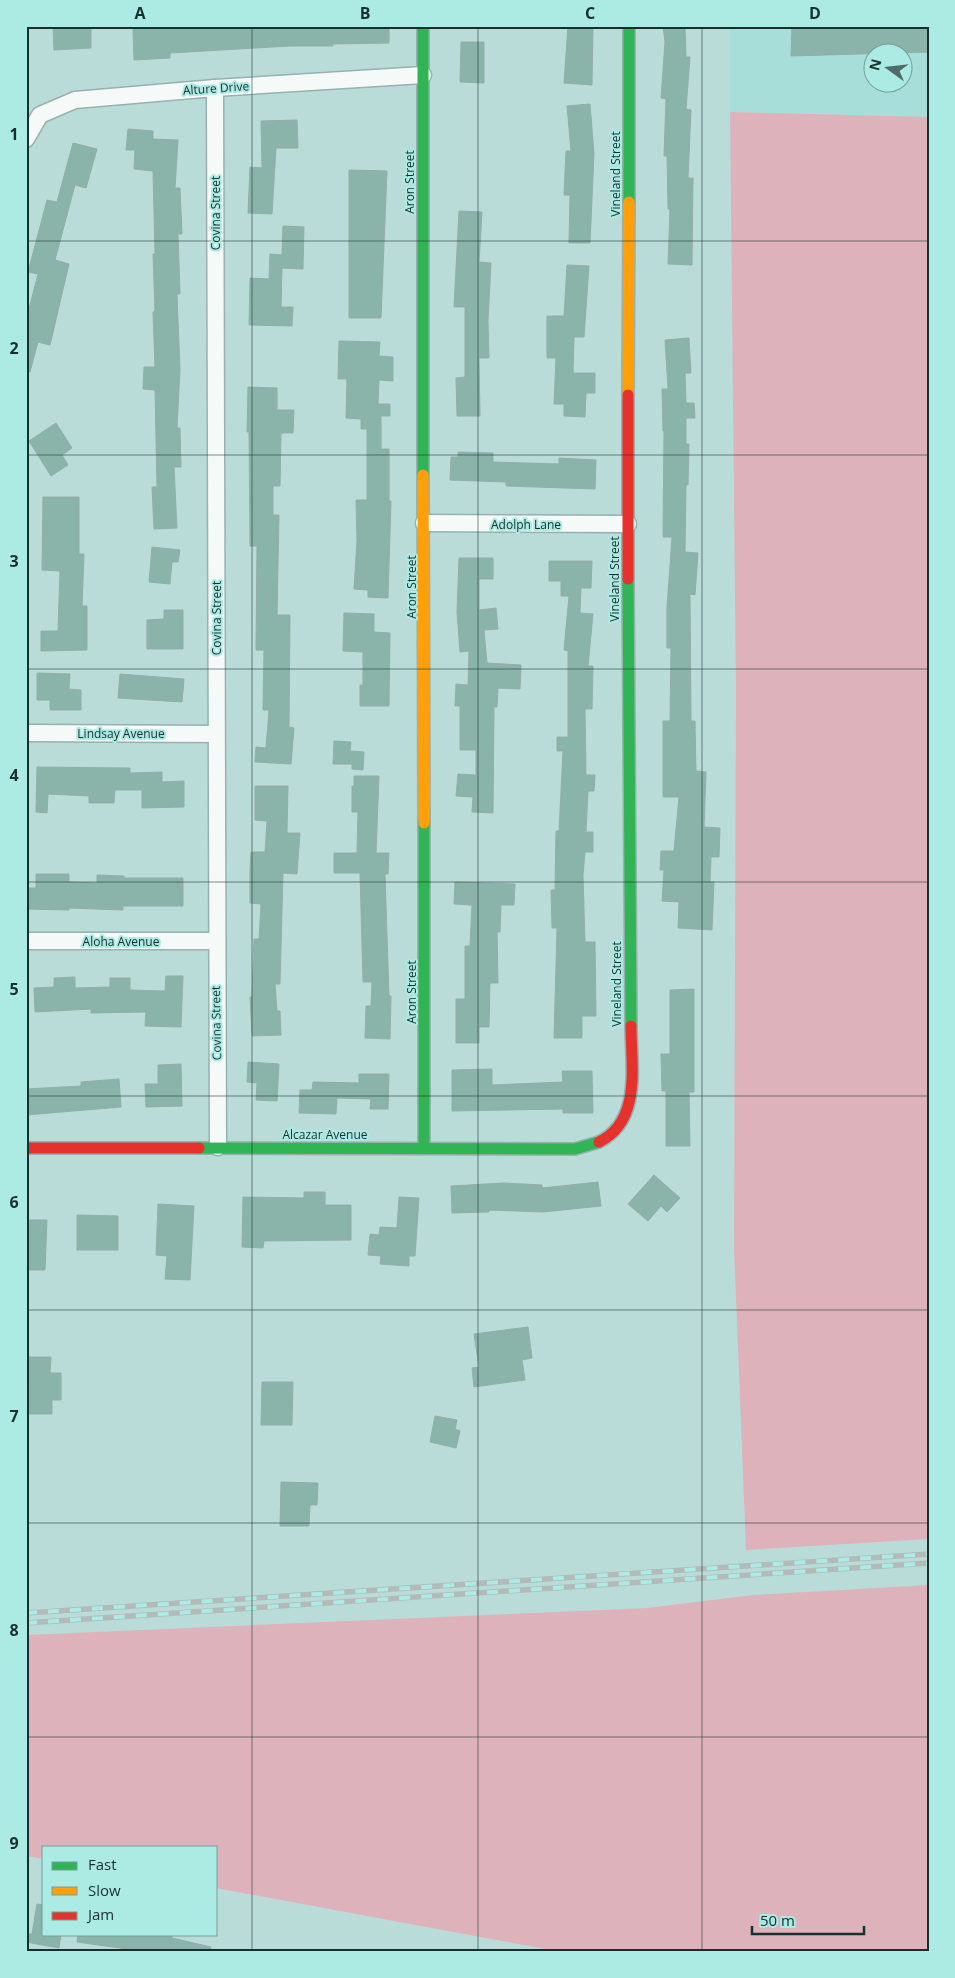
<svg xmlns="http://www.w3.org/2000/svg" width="955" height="1978" viewBox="0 0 955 1978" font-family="'Open Sans',sans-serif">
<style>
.built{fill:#a7deda;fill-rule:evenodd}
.green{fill:#ddb2bb}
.building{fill:#8ab3aa;stroke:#94ada8}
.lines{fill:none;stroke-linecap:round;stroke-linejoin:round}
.street-casing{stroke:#96b1af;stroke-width:19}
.fast-casing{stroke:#96b1af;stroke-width:14}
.slow-casing{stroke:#96b1af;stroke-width:14}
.jam-casing{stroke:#96b1af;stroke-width:14}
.street{stroke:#f5faf9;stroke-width:16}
.fast{stroke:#30b455;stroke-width:11}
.slow{stroke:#ff9f0a;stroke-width:11}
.jam{stroke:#e5322d;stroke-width:11}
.rail-casing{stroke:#b2bbba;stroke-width:5.5}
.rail{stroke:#aceae4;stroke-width:4;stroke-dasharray:11;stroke-linecap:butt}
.grid{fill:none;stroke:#17302e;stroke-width:1;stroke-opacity:0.55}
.labels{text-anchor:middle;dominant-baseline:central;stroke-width:4;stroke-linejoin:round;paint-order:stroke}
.street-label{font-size:12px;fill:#17302e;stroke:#aceae4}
.neatline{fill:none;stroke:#17302e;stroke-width:2}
.grid-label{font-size:16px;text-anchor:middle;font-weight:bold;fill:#17302e}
</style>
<rect width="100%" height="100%" fill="#badcd9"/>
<path class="built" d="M730 26H929V117L730 112ZM872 52H902V82H872Z"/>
<g class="green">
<polygon points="730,112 929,117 929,1539 746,1550 734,1248 736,691"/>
<polygon points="929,1585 929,1952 562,1952 216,1888 216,1847 44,1847 44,1859 26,1856 26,1635 647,1608 753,1595"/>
</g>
<g class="building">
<polygon points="53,26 91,26 91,48 54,50"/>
<polygon points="199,26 389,26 389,43 333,44 333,46 290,46 170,53 170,58 134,60 133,29"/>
<polygon points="568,26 593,26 592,85 564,83"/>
<polygon points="663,26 685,26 686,57 690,57 686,109 691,110 688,178 693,178 692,265 668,264 670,209 668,209 667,156 664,156 666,99 661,98 665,42"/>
<polygon points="792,26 929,26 929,52 791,56"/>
<polygon points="461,42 484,42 484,83 460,82"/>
<polygon points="590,104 594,154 590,243 569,243 570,195 564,195 566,151 571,151 567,106"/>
<polygon points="297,120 298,148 276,148 272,214 248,213 250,167 262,168 261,121"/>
<polygon points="128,129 153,131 153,139 178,140 175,188 180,188 182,234 178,234 180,294 177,294 180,370 177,428 180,428 181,467 174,467 177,528 154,529 152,487 157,487 155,390 143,389 144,367 155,367 153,312 155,311 153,254 155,254 153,171 134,169 135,150 126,150"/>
<polygon points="73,143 97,149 86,188 75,185 55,260 69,264 50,345 38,342 30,372 26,372 26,309 29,309 38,274 28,272 47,200 57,202"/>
<polygon points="349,170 387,171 381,318 349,318"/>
<polygon points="459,211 482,212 479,262 491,263 488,321 489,358 479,358 480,416 457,416 456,378 465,377 465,307 454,307"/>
<polygon points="283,226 304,227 303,269 282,268 281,307 293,307 292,326 249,325 250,278 269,279 270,254 282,255"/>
<polygon points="567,265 589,266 584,337 574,337 573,373 595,373 595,393 586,393 585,417 564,416 564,404 554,404 556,358 547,358 547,316 564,316"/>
<polygon points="689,338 691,373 685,373 686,403 694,403 695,418 686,418 686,444 689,444 688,485 686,485 685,552 698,553 695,595 690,594 691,721 695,721 696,771 706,772 704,827 720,828 719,857 711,857 710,882 714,882 712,930 678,928 679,902 662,901 664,870 660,870 661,851 674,851 679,797 663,797 663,721 670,721 671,648 667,648 667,607 672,537 663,537 664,431 663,431 662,389 668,389 665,340"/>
<polygon points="339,341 380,342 379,356 393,357 393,381 379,380 378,404 390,404 390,416 381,416 381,449 389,449 389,501 391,501 388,598 368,597 368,590 354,589 357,541 356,500 367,500 367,429 361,429 361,419 346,418 347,379 338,379"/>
<polygon points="248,387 277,388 277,410 294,410 293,433 281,433 280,486 273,486 273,515 279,515 277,615 290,615 289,727 294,728 291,764 255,762 256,747 266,748 269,710 263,710 264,650 256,650 257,546 250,546 249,432 247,432"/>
<polygon points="56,423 72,448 62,455 68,465 51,476 29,441"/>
<polygon points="458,452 493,453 493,462 559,464 559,458 596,460 595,489 506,486 506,482 450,480 451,457 458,457"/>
<polygon points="43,497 79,497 79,554 84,554 82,606 87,606 87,650 41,651 41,631 58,631 60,571 42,570"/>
<polygon points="152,547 180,550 178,562 172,562 170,584 149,582"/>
<polygon points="459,558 493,558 493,579 479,579 479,610 496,608 498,629 484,630 487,663 521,665 520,689 498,688 497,707 494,707 493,813 472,812 473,797 456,796 458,774 476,775 476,750 460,750 460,706 455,706 456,684 468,685 469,651 460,652 457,612"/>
<polygon points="549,561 592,561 591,588 581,588 580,613 593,614 588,666 593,666 592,709 585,709 586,775 595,775 594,791 588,791 586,832 593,832 593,852 585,852 583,875 585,942 595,942 596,1016 582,1016 582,1038 554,1038 557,928 552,928 551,890 555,890 556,831 559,831 563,751 557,751 557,737 568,737 568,651 564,650 569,596 561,596 561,581 549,581"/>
<polygon points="164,610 183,610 183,649 147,649 147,620 164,619"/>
<polygon points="344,613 374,614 374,632 390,633 389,706 360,706 360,685 363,685 363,652 343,651"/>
<polygon points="37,673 70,674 69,689 81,690 81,710 50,710 50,700 37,700"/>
<polygon points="120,674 184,679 182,702 118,698"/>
<polygon points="334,741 351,742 350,751 364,752 363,770 352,769 352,764 333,764"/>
<polygon points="37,767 130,768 130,773 162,772 162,782 184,781 184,807 142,808 142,790 115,790 114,803 89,803 89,796 48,794 47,813 36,812"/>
<polygon points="354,776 379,776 376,853 389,853 388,874 385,874 389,996 391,996 390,1039 365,1038 366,1006 371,1006 372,982 363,982 360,873 334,873 334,853 357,853 358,812 352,812 352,786 354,786"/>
<polygon points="255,786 288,786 287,833 300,833 297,874 283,873 280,984 275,984 277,1011 280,1011 281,1035 252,1036 250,997 252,997 254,939 259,939 261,904 250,903 250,871 251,852 265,852 267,821 255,820"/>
<polygon points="36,874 69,874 69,882 97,883 97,875 124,876 124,878 183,878 183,906 123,906 123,910 69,908 69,910 26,909 26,888 36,888"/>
<polygon points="455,882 515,884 514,905 501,905 500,932 497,932 498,983 490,983 489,1027 479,1027 479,1043 456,1043 456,999 465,999 465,946 470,946 472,905 454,904"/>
<polygon points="166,976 183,976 181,1027 145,1026 146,1012 91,1013 91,1009 35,1012 34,988 54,987 54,978 75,977 75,988 110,987 110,978 130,978 130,990 165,991"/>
<polygon points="694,989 694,1092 689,1092 690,1146 666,1146 666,1091 662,1091 661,1054 670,1054 670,990"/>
<polygon points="248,1062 279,1064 277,1101 256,1100 257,1083 247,1082"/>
<polygon points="181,1064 182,1106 146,1107 145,1084 158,1084 158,1065"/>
<polygon points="492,1069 492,1085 563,1082 562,1071 592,1071 593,1113 563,1113 563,1109 452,1111 452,1070"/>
<polygon points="359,1074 389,1074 388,1109 370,1109 371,1099 337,1098 336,1114 299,1113 300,1090 312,1090 313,1082 359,1083"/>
<polygon points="119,1079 121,1107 26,1115 26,1089 81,1086 81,1082"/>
<polygon points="654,1175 680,1198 667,1212 661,1206 648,1221 628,1204"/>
<polygon points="598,1182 601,1206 543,1212 489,1210 489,1212 452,1213 451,1186 503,1183 542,1185 542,1188"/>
<polygon points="304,1192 325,1192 325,1205 351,1205 351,1240 264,1241 263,1248 242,1247 243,1197 304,1198"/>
<polygon points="399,1197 419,1198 415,1256 409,1256 409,1266 380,1264 381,1256 368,1255 370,1234 379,1235 380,1227 397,1228"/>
<polygon points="158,1204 194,1206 190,1280 165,1279 167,1256 156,1255"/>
<polygon points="77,1215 118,1216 118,1250 77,1250"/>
<polygon points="26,1220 47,1220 45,1270 26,1270"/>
<polygon points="528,1327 532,1358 522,1360 525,1380 474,1387 472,1368 479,1367 474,1334"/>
<polygon points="29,1357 51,1357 50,1373 61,1373 61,1400 52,1400 52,1414 28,1414"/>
<polygon points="262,1382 293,1382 292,1425 261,1425"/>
<polygon points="435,1416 457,1420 455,1429 460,1431 456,1448 430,1442"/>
<polygon points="281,1482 318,1483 317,1505 310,1505 309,1526 280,1526"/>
<polygon points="37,1904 44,1905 44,1934 61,1934 59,1948 26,1942 26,1934 32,1934"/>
<polygon points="78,1934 172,1934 172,1938 211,1947 210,1952 126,1952 127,1949 77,1942"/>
</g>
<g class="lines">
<g class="street-casing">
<g id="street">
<polyline points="215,88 218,1147"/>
<polyline points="26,139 40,115 75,100 215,88 423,75"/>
<polyline points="424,523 628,524"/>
<polyline points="26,733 216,734"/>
<polyline points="26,941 215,941"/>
</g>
</g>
<g class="fast-casing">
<g id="fast">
<polyline points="423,26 423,475"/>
<polyline points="629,202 629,26"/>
<polyline points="628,579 631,1026"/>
<polyline points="424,823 424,1148"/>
<polyline points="199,1148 575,1149 599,1142"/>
</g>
</g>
<g class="slow-casing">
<g id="slow">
<polyline points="628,395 629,202"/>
<polyline points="423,475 424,823"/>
</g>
</g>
<g class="jam-casing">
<g id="jam">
<polyline points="628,395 628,579"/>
<path d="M599 1142C642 1121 631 1065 631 1026"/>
<polyline points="26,1148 199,1148"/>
</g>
</g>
<use href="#street" class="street"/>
<use href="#fast" class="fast"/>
<use href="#slow" class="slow"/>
<use href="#jam" class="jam"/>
<g class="rail-casing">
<g id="rail">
<polyline points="26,1613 929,1554"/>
<polyline points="26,1623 929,1563"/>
</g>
</g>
<use href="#rail" class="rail"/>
</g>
<path class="grid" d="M252 26V1952M478 26V1952M702 26V1952M26 241H929M26 455H929M26 669H929M26 882H929M26 1096H929M26 1310H929M26 1523H929M26 1737H929"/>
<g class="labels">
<g class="street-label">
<text transform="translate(216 88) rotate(-4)">Alture Drive</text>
<text transform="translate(615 174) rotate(-90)">Vineland Street</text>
<text transform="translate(409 182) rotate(-90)">Aron Street</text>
<text transform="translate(215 213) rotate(-90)">Covina Street</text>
<text x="526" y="524">Adolph Lane</text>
<text transform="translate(614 579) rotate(-90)">Vineland Street</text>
<text transform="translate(411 587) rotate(-90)">Aron Street</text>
<text transform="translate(216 618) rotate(-90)">Covina Street</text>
<text x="121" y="733">Lindsay Avenue</text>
<text x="121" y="941">Aloha Avenue</text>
<text transform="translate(616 984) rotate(-90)">Vineland Street</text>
<text transform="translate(411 992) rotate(-90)">Aron Street</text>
<text transform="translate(216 1023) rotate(-91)">Covina Street</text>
<text x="325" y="1134">Alcazar Avenue</text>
</g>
</g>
<rect width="955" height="1978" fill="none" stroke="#aceae4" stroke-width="55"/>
<rect x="42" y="1846" width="175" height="90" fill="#aceae4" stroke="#70a09b"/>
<rect x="52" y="1862" width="25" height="8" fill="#30b455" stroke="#70a09b"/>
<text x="88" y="1870" font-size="15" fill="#17302e">Fast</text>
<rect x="52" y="1887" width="25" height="8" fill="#ff9f0a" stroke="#70a09b"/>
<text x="88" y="1896" font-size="15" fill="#17302e">Slow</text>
<rect x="52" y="1912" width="25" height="8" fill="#e5322d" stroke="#70a09b"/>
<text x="88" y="1920" font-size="15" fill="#17302e">Jam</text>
<g transform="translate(888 68) rotate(285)"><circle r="24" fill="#aceae4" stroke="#70a09b"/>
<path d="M0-4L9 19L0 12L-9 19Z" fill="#506c6a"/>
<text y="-8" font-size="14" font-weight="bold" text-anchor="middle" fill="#17302e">N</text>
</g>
<path d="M752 1926v8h112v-8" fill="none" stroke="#17302e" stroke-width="2.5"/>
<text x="760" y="1926" font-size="15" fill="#17302e" stroke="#aceae4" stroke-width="4" paint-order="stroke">50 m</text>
<rect x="28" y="28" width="900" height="1922" class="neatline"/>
<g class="grid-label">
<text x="140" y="19">A</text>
<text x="365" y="19">B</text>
<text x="590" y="19">C</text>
<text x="815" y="19">D</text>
<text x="14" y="140">1</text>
<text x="14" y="354">2</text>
<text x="14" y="567">3</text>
<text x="14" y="781">4</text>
<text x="14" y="995">5</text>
<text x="14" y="1208">6</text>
<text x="14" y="1422">7</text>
<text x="14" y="1636">8</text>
<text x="14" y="1849">9</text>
</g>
</svg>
